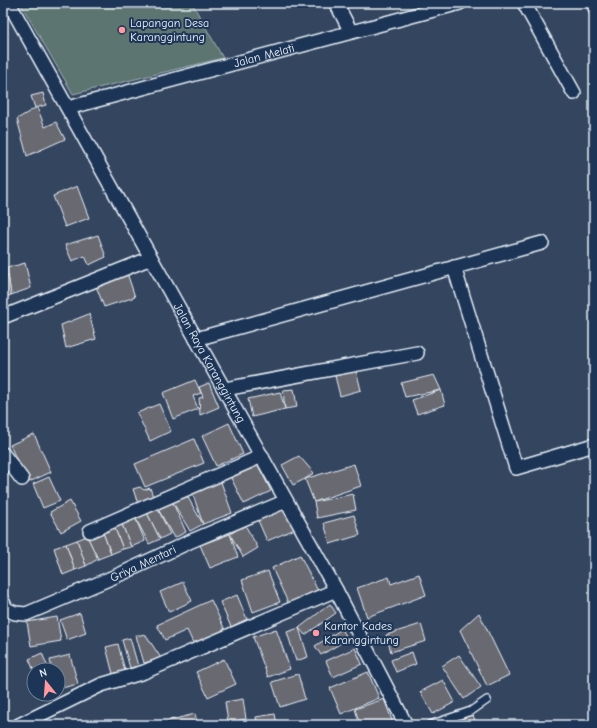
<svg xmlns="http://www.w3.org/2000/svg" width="597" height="728" viewBox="0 0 597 728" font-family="'Comic Neue',sans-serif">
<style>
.green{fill:#5b7471;stroke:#a2b2b4}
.building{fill:#696972;stroke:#e8f1f8}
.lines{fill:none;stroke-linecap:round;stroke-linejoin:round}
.lane-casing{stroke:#e8f1f8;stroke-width:10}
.street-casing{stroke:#e8f1f8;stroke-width:16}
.lane{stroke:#1d3557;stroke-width:7}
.street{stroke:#1d3557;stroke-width:13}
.poi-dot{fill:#ff9aa2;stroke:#1d3557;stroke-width:1.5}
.labels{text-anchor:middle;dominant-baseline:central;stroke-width:4;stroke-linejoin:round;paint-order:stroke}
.poi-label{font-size:12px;fill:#e8f1f8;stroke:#1d3557;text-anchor:start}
.street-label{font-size:12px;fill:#e8f1f8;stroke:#1d3557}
</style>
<rect width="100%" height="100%" fill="#34455f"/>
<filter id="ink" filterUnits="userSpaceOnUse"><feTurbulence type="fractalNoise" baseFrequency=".025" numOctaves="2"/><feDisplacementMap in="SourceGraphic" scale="8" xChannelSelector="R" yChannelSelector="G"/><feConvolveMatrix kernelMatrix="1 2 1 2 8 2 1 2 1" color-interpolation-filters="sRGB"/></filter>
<g filter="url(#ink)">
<polygon class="green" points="20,3 192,3 223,58 73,94"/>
<g class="building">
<polygon points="594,3 594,24 586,6"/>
<polygon points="43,93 46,105 35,108 31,96"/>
<polygon points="37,107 45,127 56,122 65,139 27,156 17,119"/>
<polygon points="77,186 89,218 65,227 53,196"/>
<polygon points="98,235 106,257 89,265 85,256 72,261 65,245"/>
<polygon points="25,263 31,288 11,295 7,268"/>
<polygon points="127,273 135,297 104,307 96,286"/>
<polygon points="8,275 11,295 3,298 3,276"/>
<polygon points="89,314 96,339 66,348 61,325"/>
<polygon points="356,370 361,390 340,396 335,376"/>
<polygon points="434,375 441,390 405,397 401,383"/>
<polygon points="195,380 201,393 193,396 198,409 173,419 163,393"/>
<polygon points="209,383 219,407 200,415 199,398 203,397 199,387"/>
<polygon points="294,389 297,407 285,409 283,390"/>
<polygon points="441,390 445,405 417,414 412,400"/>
<polygon points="280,392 285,409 252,417 248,399"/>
<polygon points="159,404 171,431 150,441 137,413"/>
<polygon points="229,423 243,454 216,466 202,436"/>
<polygon points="34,434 51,472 27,483 10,445"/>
<polygon points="194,439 204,463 145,487 135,464"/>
<polygon points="299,456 314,473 305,479 293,485 282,465"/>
<polygon points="256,461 271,491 244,504 229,474"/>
<polygon points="354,464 361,486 314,502 305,479"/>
<polygon points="49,477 60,501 43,508 33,484"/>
<polygon points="221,482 232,513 203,524 192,492"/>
<polygon points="140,487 144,490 150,488 154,499 138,504 133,489"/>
<polygon points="186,494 203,524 190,531 172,501"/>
<polygon points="353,494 356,510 317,518 314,502"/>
<polygon points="70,501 81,521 61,532 50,512"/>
<polygon points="172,501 186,532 174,538 157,507"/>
<polygon points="285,506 295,529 267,541 257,518"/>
<polygon points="157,507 170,534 160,539 146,511"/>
<polygon points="146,511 160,539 149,544 135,517"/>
<polygon points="354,515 360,535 330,544 324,523"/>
<polygon points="135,517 145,541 131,547 121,522"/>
<polygon points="121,522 131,547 123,549 114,526"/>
<polygon points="245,525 258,548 243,557 230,534"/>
<polygon points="114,526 123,549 111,554 102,530"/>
<polygon points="102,530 111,554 98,559 87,536"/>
<polygon points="230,534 238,557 210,568 200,545"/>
<polygon points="87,536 98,559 86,566 77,540"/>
<polygon points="77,540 86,566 75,570 66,544"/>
<polygon points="66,544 75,570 63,575 54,548"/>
<polygon points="300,555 319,593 290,607 272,568"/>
<polygon points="268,571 280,602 253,612 242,580"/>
<polygon points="419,574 426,595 367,617 357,588 389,577 391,584"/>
<polygon points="183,582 192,601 169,612 160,592"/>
<polygon points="237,595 247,619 231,627 220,602"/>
<polygon points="211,600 226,632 195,647 187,630 165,640 157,625"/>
<polygon points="330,604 336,613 305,635 299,628"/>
<polygon points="80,613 86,633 67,640 60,620"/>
<polygon points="479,613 509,675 487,686 460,630"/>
<polygon points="57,617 61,641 31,646 27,622"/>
<polygon points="421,624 426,641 391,652 386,635"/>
<polygon points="299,628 308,657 296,661 287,632"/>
<polygon points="276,629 290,669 268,677 253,637"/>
<polygon points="342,629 348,639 321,655 315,646"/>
<polygon points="145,634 161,658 144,663 136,636"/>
<polygon points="130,638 138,666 130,668 122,640"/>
<polygon points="118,644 125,671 113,674 106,647"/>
<polygon points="355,648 362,664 333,677 326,661"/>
<polygon points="412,652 416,664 396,672 391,660"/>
<polygon points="42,653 49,670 34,671 29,659"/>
<polygon points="70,655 78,684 58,689 58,670 52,670 50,660"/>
<polygon points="459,655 481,687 464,699 442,666"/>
<polygon points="224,659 236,684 208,697 196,672"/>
<polygon points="368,672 379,698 341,714 330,688"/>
<polygon points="298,674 305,699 280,707 272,682"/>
<polygon points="443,680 455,702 433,714 420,692"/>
<polygon points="243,699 246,719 228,722 225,702"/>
<polygon points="384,699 393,723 386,725 360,725 355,709"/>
<polygon points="472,713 477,725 448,725 448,724"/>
<polygon points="195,714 198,725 168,725 167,721"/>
<polygon points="275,714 277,725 257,725 256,717"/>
</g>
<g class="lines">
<g class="lane-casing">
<polyline id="lane" points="430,725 471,711 487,700"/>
</g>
<g class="street-casing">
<g id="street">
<path id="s1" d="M9 3 336 590 406 725"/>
<polyline points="336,3 351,32"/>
<polyline points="524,3 574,93"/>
<path id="s2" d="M68 108 460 3"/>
<polyline points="454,267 516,468 594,445"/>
<polyline points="3,317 151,258"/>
<polyline points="196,339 542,243"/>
<polyline points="225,389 417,353"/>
<polyline points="3,454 22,479"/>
<polyline points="90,531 262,456"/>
<path id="s3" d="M3 602 6 609 15 613 26 614 123 573 189 542 286 501"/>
<polyline points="19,725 101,685 144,672 336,590"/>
</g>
</g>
<use href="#lane" class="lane"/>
<use href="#street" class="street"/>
</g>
</g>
<g class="poi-dot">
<circle cx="122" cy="30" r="4"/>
<circle cx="316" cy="633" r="4"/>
</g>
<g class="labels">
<g class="poi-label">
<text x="130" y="23">Lapangan Desa<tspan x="130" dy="14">Karanggintung</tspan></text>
<text x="324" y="626">Kantor Kades<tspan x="324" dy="14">Karanggintung</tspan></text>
</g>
<g class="street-label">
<text stroke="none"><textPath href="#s2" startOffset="203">Jalan Melati</textPath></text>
<text stroke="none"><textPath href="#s1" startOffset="412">Jalan Raya Karanggintung</textPath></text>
<text stroke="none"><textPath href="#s3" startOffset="156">Griya Mentari</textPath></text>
</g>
</g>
<rect width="597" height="728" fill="none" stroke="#1d3557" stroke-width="16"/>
<rect x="8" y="8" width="581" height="712" fill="none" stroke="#e8f1f8" stroke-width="1.5" filter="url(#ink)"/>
<g transform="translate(46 682) rotate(343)"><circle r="19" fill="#1d3557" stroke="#6e8097"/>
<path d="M0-3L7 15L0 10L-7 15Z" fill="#ff9aa2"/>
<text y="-6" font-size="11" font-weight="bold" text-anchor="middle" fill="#e8f1f8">N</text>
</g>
</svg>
